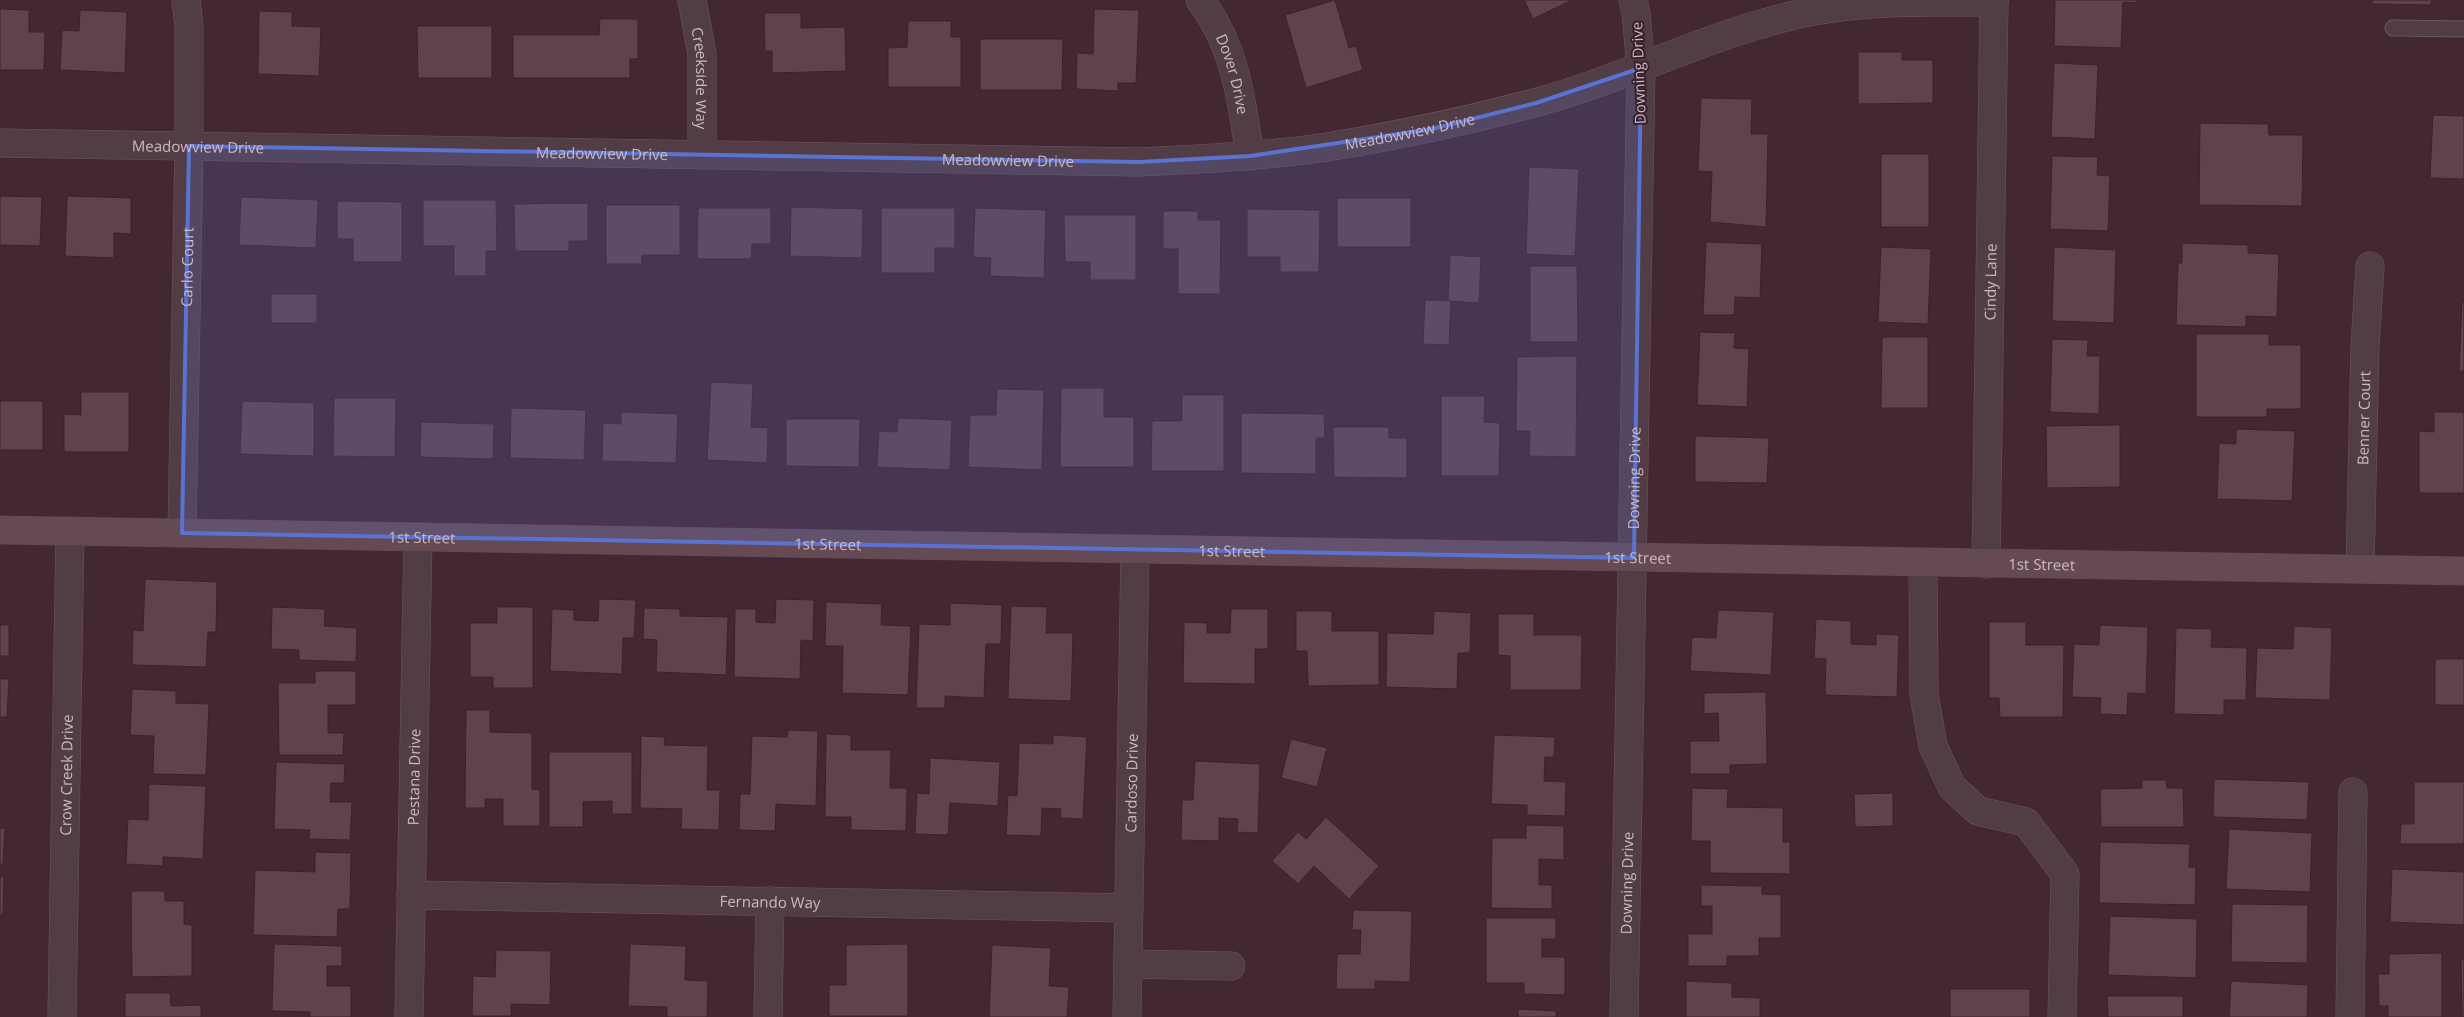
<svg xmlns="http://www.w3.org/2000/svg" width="2464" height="1017" viewBox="0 0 2464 1017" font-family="'Open Sans',sans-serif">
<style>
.building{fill:#60424e;stroke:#3a222c}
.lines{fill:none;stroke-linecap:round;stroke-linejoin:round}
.lane-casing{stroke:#6d5760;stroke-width:17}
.street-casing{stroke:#6d5760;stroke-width:29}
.secondary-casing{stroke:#5c454e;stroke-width:29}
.lane{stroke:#523c45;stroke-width:15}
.street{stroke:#523c45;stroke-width:28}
.secondary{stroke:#654a54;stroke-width:28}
.marked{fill:#5a73d0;fill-opacity:0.2;stroke:#5a73d0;stroke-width:4;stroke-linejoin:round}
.labels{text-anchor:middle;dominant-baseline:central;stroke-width:4;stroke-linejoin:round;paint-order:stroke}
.street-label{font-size:15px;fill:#ccb9c0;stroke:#38202a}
</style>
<rect width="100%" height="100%" fill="#432733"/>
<g class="building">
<polygon points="1335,0 1349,48 1356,46 1363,70 1306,88 1285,15"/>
<polygon points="1524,0 1572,0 1533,19"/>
<polygon points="2055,0 2136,0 2136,3 2123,2 2121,48 2054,46"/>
<polygon points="2372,0 2432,0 2431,5 2372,4"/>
<polygon points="0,9 29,10 29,32 45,32 44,70 0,70"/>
<polygon points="1094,9 1139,10 1136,83 1118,83 1118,91 1076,89 1077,53 1093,54"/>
<polygon points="80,10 127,12 125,73 60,70 62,30 79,31"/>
<polygon points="259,11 292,12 292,26 321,27 319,76 258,74"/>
<polygon points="764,13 801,13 801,28 845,27 846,71 772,73 772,51 765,51"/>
<polygon points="600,19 638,19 638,59 630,59 630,78 513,78 513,35 599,35"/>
<polygon points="908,21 951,21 951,37 961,37 961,87 888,87 888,48 907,47"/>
<polygon points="417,26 492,26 492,78 418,78"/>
<polygon points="980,39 1063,39 1062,90 980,90"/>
<polygon points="1858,52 1902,52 1902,60 1933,60 1933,103 1858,104"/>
<polygon points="2054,63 2098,65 2095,139 2051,137"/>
<polygon points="1701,98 1752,99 1751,134 1768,134 1766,227 1710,222 1712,172 1698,171"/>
<polygon points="2433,115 2464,116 2464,179 2430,178"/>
<polygon points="2200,123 2268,124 2269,135 2303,135 2302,206 2199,205"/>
<rect x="1881" y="154" width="48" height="73"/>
<polygon points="2052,156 2098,157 2097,175 2110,176 2108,231 2050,229"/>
<polygon points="1529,167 1579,169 1575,256 1526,254"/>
<polygon points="0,196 42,197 40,246 0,245"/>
<polygon points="67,196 131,198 131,234 114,233 114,258 65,256"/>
<polygon points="241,197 318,200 316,248 239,245"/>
<rect x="1337" y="198" width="74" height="49"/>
<polygon points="423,200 496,200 497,251 486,251 486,276 454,276 454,246 423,246"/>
<polygon points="337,201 402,202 402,262 353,262 353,239 337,239"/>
<polygon points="588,203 588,241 569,241 569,251 515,251 514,204"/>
<polygon points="606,205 680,205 680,255 642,255 642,264 606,264"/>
<polygon points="791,207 863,209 862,258 790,256"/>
<polygon points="698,208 771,208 771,244 752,244 751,259 697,259"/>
<polygon points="881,208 955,208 955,248 935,248 935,273 881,273"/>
<polygon points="975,208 1046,210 1044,278 990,276 991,258 973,257"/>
<polygon points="1247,209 1320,210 1319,272 1280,272 1280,257 1247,257"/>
<polygon points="1163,211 1198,211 1198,220 1221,220 1220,294 1178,294 1178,249 1163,249"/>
<polygon points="1064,215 1136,215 1136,280 1090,280 1090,262 1065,262"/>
<polygon points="1706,242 1762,244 1760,298 1735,297 1734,315 1703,315"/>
<polygon points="2182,243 2248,245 2248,253 2279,254 2277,317 2246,316 2246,327 2176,325 2178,263 2182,263"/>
<polygon points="1881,247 1931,249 1928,324 1878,322"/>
<polygon points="2054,247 2116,250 2114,323 2052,321"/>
<polygon points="1450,255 1481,257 1479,303 1448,301"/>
<polygon points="1530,266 1577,266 1578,342 1530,342"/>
<rect x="271" y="294" width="46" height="29"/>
<polygon points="1425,300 1451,301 1449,345 1423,344"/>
<polygon points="2462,301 2464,302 2464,371 2459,371"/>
<polygon points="1700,332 1735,333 1734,348 1749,349 1747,407 1697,405"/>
<polygon points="2196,334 2269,334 2269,345 2301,345 2301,409 2267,409 2267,417 2196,417"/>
<polygon points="1882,337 1928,337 1928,408 1881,408"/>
<polygon points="2052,339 2088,340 2087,356 2100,356 2099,414 2050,412"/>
<polygon points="1577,356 1576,457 1529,456 1530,431 1516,431 1517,357"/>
<polygon points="711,382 753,384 751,427 768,428 767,463 707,460"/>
<polygon points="1061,388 1104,388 1104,417 1134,417 1134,467 1060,467"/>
<polygon points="997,389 1044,390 1042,470 968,467 970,415 996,415"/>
<polygon points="81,392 129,392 129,452 64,452 64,414 81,415"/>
<polygon points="1182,395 1224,395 1224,471 1151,471 1152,421 1182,421"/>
<polygon points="1441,396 1485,396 1484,422 1500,423 1499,476 1441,476"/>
<polygon points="334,398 396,398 395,457 333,456"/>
<rect x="0" y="401" width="43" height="49"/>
<polygon points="242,401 314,403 314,456 240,454"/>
<polygon points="511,408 586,410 584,460 510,458"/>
<polygon points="621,412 678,414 676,463 602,461 603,423 621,424"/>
<polygon points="2434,412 2464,412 2464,493 2419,493 2419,431 2434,432"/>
<polygon points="1241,413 1324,414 1325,438 1316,438 1316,474 1241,473"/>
<polygon points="898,418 952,420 950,470 877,467 879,431 897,432"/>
<polygon points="786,419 860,419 859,467 786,466"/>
<polygon points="421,422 494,424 493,459 420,457"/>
<polygon points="2120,425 2120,487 2047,488 2046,426"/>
<polygon points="1333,427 1389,427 1389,438 1407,438 1407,478 1334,477"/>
<polygon points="2236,429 2295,431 2292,501 2217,499 2219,443 2236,444"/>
<polygon points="1695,436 1769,438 1767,483 1695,482"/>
<polygon points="145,579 217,582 216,632 208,632 206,667 132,665 133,630 143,631"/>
<polygon points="599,599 636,600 634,638 623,638 622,674 550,671 552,609 574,610 574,620 598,621"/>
<polygon points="776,599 814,600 813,641 801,640 800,679 734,677 735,609 756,609 756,622 775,623"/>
<polygon points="826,602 882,604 881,625 911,626 908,695 842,693 843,646 825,646"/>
<polygon points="950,603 1002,605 1001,644 986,644 984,698 945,696 945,708 916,708 919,624 950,625"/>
<polygon points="1011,606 1047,607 1046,633 1073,633 1071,701 1008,699"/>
<polygon points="272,607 325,609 324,626 357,628 356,662 299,660 299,650 271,649"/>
<polygon points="497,607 533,607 533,688 493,688 493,677 470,677 470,623 497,623"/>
<polygon points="644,608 680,609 680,616 728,617 726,675 656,672 657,640 643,639"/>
<polygon points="1231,609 1268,609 1268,649 1255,649 1255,684 1183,683 1184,622 1207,623 1207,633 1230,633"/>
<polygon points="1718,610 1774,612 1771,675 1690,671 1692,637 1716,638"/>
<polygon points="1296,611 1332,611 1332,631 1379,631 1379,685 1308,686 1307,651 1296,651"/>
<polygon points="1434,611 1471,613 1470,653 1458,653 1457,689 1386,687 1387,633 1433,634"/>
<polygon points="1498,614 1534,614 1534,635 1582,635 1581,690 1510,690 1510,656 1498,655"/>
<polygon points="1816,619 1851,621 1851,644 1876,645 1876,634 1899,635 1897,697 1825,695 1826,659 1814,658"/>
<polygon points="1989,622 2026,622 2026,645 2064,645 2063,717 2000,717 1999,698 1989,698"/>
<rect x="0" y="625" width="9" height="31"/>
<polygon points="2100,625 2148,627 2146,694 2128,693 2127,715 2100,714 2101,698 2072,697 2074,644 2099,645"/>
<polygon points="2294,626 2332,628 2330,700 2255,698 2257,648 2293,649"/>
<polygon points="2176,628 2212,629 2211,647 2247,648 2246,700 2224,700 2224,715 2174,714"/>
<rect x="2435" y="659" width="29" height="46"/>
<polygon points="315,671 356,671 356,705 328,705 328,733 344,733 343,755 279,755 278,683 315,683"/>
<polygon points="0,679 9,679 7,717 0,717"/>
<polygon points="132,689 176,691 176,703 209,704 206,775 153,774 154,736 130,735"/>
<polygon points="1766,692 1767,764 1730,765 1730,774 1690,774 1690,741 1719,741 1718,713 1704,714 1704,693"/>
<polygon points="466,710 490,710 490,732 532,733 532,789 540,790 540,826 503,826 503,799 485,799 485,808 465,808"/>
<polygon points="788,730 818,731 816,806 776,804 775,831 739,830 740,794 750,794 752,736 787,737"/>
<polygon points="826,734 851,735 851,750 891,750 890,788 907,788 906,831 851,830 851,817 825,817"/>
<polygon points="1053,735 1087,737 1083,819 1060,818 1061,809 1042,808 1041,836 1006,835 1008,795 1017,796 1019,743 1053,744"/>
<polygon points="1494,735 1555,737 1554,757 1545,757 1544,781 1566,782 1565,816 1527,815 1527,805 1491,804"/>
<polygon points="641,736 665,737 664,745 708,746 707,790 720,790 719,830 681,829 682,809 640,808"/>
<polygon points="1291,739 1327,748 1317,787 1281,778"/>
<polygon points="549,752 632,752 632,814 612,814 612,801 583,802 583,827 549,827"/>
<polygon points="930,758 1000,762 998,806 950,803 948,835 915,834 917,793 929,794"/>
<polygon points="1195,761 1260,764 1258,833 1237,832 1238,819 1219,818 1219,841 1181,840 1182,800 1193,800"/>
<polygon points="276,762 345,764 344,783 331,783 330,802 352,802 350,840 309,839 310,830 274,829"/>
<polygon points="2214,779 2309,782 2307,820 2213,817"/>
<polygon points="2142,780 2166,780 2167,788 2183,788 2184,827 2101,827 2100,789 2142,788"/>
<polygon points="2414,782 2464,782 2464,844 2400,844 2401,824 2414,824"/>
<polygon points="149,784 206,786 203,859 163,857 163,866 126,864 128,819 148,820"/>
<polygon points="1692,788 1728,789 1727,807 1783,808 1783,842 1790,842 1790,874 1710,873 1710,841 1691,841"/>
<polygon points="1893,793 1893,826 1855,827 1854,794"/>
<polygon points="1326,817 1379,866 1349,899 1314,866 1298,884 1272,861 1298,832 1306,839"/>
<polygon points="1526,825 1564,826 1564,860 1539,859 1539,885 1552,885 1552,909 1491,908 1492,838 1526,838"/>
<polygon points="0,828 5,828 3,864 0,864"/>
<polygon points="2229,829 2312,833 2310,892 2226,889"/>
<polygon points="2100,842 2190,844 2189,867 2196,867 2195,905 2099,903"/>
<polygon points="315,852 351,853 350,909 338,909 337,937 253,935 255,870 315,872"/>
<polygon points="2392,869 2464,872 2464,925 2390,922"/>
<polygon points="0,877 4,877 3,915 0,915"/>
<polygon points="1701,885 1762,886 1762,894 1781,895 1781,938 1759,938 1759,956 1727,956 1727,966 1688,966 1688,934 1712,934 1712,906 1701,906"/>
<polygon points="131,891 165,891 165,901 184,901 184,924 192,925 192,976 132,977"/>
<polygon points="2232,904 2308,905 2307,963 2231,962"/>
<polygon points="1353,910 1412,911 1410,982 1375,981 1375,989 1336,989 1337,954 1360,954 1361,930 1352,930"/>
<polygon points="2110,916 2197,919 2196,978 2108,975"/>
<polygon points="1486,918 1556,918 1556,939 1542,939 1542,957 1565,957 1565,995 1524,994 1524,983 1486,983"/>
<polygon points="274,944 342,946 342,966 327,966 327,986 351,986 351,1017 310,1017 310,1012 272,1011"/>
<polygon points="630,944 686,946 685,980 708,981 707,1017 667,1017 667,1007 628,1006"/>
<polygon points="908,944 908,1016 829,1016 829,985 846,985 846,945"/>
<polygon points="992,945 1051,948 1049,986 1069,987 1067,1017 989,1017"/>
<polygon points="496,950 551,951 550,1005 511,1004 511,1016 472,1016 473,976 495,977"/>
<polygon points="2442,953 2442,1017 2388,1017 2388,1006 2379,1006 2378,974 2389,974 2389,954"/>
<polygon points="2461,960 2464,960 2464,1017 2462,1017"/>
<polygon points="1686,981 1732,983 1732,997 1760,998 1760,1017 1686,1017"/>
<polygon points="2231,981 2308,985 2307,1017 2229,1017"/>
<rect x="1950" y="989" width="80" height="28"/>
<polygon points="125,993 170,993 171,1006 201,1005 201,1017 125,1017"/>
<polygon points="2107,996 2183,996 2183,1017 2108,1017"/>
<polygon points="1518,1009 1556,1011 1556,1017 1518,1017"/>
</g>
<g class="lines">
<g class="lane-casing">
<polyline id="lane" points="2393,28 2464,29"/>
</g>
<g class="street-casing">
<g id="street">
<path id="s1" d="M692 0 702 54V155"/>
<path id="s2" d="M1200 0C1235 45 1242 101 1250 156"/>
<path id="s3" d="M0 143 1139 162C1202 159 1265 156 1327 147 1397 136 1466 121 1534 103 1628 78 1718 29 1814 11 1874 0 1933 2 1994 2"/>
<path id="s4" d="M182 533 189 146V26L186 0"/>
<polyline points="1923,563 1924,694 1933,746 1952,787 1978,811 2026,822 2065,874 2062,1017"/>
<path id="s5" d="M1986 564 1994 0"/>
<path id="s6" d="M2360 569 2365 346 2370 266"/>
<path id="s7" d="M411 895 1129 908"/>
<polyline points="1128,964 1231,966"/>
<path id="s8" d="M62 1017 70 531"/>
<path id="s9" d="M409 1017 418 537"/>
<polyline points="768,1017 770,901"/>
<path id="s10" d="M1127 1017 1135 550"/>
<path id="s11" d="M1624 1017 1641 68 1636 13 1633 0"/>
<polyline points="2350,1017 2353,792"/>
</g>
</g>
<g class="secondary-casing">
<g id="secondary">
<path id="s12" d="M0 530 2464 571"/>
</g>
</g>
<use href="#lane" class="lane"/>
<use href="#street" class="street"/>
<use href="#secondary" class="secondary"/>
</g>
<path class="marked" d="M1641 68 1634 558 182 533 189 146 1139 162 1250 156 1432 129 1536 103Z"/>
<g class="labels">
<g class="street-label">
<text transform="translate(1638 73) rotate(-92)">Downing Drive</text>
<text stroke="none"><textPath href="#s2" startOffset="82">Dover Drive</textPath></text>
<text stroke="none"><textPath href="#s1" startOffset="79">Creekside Way</textPath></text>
<text stroke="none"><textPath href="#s3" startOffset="1412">Meadowview Drive</textPath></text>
<text stroke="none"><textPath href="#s3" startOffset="198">Meadowview Drive</textPath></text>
<text stroke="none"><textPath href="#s3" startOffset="602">Meadowview Drive</textPath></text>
<text stroke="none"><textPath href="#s3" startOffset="1008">Meadowview Drive</textPath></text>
<text stroke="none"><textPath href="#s4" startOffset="266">Carlo Court</textPath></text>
<text stroke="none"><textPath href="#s5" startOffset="282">Cindy Lane</textPath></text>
<text stroke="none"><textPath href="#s6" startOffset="151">Benner Court</textPath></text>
<text stroke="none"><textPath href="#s11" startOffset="539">Downing Drive</textPath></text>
<text stroke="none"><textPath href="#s12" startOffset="422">1st Street</textPath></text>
<text stroke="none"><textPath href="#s12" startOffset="828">1st Street</textPath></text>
<text stroke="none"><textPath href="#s12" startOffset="1232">1st Street</textPath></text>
<text stroke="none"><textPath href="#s12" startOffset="1638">1st Street</textPath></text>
<text stroke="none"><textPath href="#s12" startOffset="2042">1st Street</textPath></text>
<text stroke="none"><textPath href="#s8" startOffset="242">Crow Creek Drive</textPath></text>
<text stroke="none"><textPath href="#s9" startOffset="240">Pestana Drive</textPath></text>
<text stroke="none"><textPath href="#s10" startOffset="234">Cardoso Drive</textPath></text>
<text stroke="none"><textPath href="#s11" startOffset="134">Downing Drive</textPath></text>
<text stroke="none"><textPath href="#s7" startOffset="359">Fernando Way</textPath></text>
</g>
</g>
</svg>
